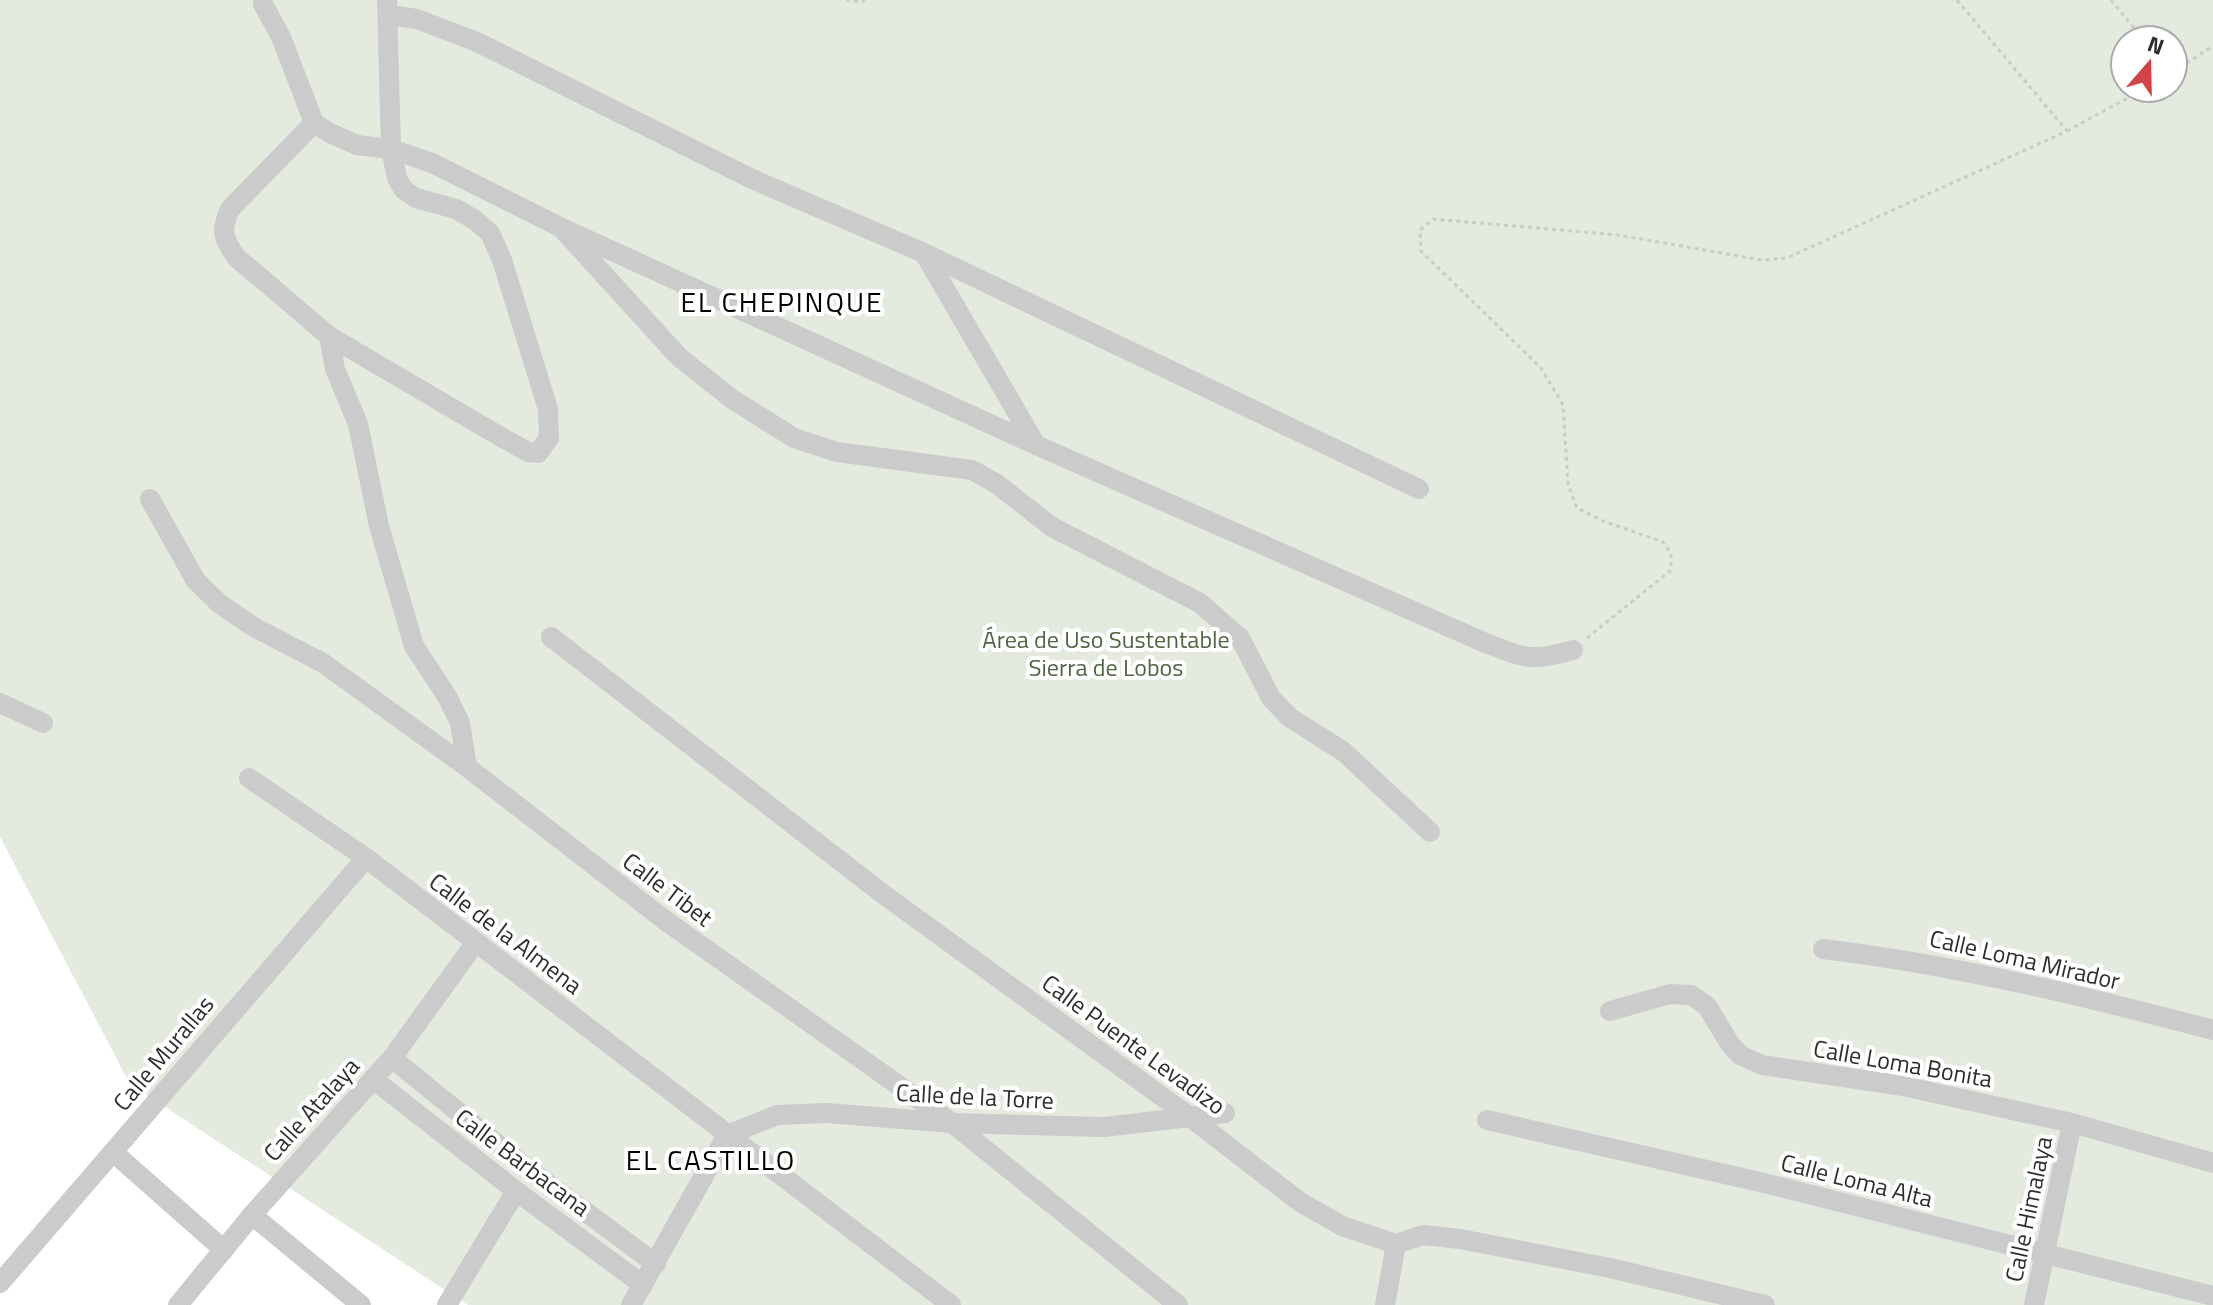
<svg xmlns="http://www.w3.org/2000/svg" width="2213" height="1305" viewBox="0 0 2213 1305" font-family="'Titillium Web',sans-serif">
<style>
.green{fill:#e4eade;fill-rule:evenodd}
.lines{fill:none;stroke-linecap:round;stroke-linejoin:round}
.path{stroke:#cbcbcb;stroke-width:3;stroke-dasharray:4 4;stroke-linecap:butt}
.street{stroke:#cbcbcb;stroke-width:20}
.labels{text-anchor:middle;dominant-baseline:central;stroke-width:8;stroke-linejoin:round;paint-order:stroke}
.park-label{font-size:24px;fill:#506540;stroke:#fff}
.street-label{font-size:24px;fill:#2e2e2e;stroke:#fff}
.quarter-label{font-size:28px;letter-spacing:2px;fill:#000;stroke:#fff}
</style>
<rect width="100%" height="100%" fill="#fff"/>
<path class="green" d="M0 0H2213V1305H468L130 1084 0 837ZM2125 40H2173V88H2125Z"/>
<g class="lines">
<g class="path">
<polyline points="846,0 861,2 865,0"/>
<polyline points="2111,0 2144,40"/>
<polyline points="2173,72 2213,46"/>
<polyline points="2067,131 2146,88"/>
<polyline points="1587,638 1671,570 1671,554 1663,542 1603,521 1577,508 1568,484 1563,405 1541,368 1421,251 1420,230 1433,219 1618,235 1762,260 1787,258 2067,131 1957,0"/>
</g>
<g class="street">
<path d="M263 4 281 37 314 123 330 133 357 145 391 149 432 163 560 227 1036 445 1481 641C1521 657 1530 663 1573 650"/>
<polyline points="389,15 417,19 477,42 752,179 924,253 1419,489"/>
<path d="M314 123 230 209C220 231 223 239 237 258L329 336 501 437 528 452 538 453 549 438 548 409 502 260 490 233 475 220 456 209 416 198 404 190 397 178 391 149 387 0"/>
<polyline points="565,232 679,357 732,399 794,438 837,452 972,470 997,484 1052,527 1200,603 1240,638 1271,698 1289,717 1344,752 1430,832"/>
<polyline points="924,253 1036,445"/>
<polyline points="329,336 335,369 358,424 379,526 414,646 448,698 460,723 467,767"/>
<polyline points="150,499 196,581 220,604 252,626 323,663 467,767 666,921 952,1123 1178,1305"/>
<polyline points="551,637 883,894 1190,1117 1300,1202 1342,1226 1396,1244 1423,1235 1460,1239 1610,1268 1765,1305"/>
<polyline points="0,703 43,723"/>
<polyline points="249,778 366,858 951,1305"/>
<path d="M1823 949C1955 965 2084 996 2213 1030"/>
<polyline points="1610,1011 1670,994 1691,995 1707,1006 1730,1044 1740,1055 1762,1065 1903,1086 2072,1123 2213,1163"/>
<polyline points="392,1058 528,1169 656,1264"/>
<polyline points="373,1079 516,1191 643,1285"/>
<polyline points="1487,1120 1760,1182 2213,1296"/>
<polyline points="727,1135 777,1115 827,1113 952,1123 1104,1127 1225,1113"/>
<polyline points="113,1152 224,1250"/>
<polyline points="252,1215 361,1305"/>
<polyline points="0,1283 366,858"/>
<polyline points="178,1305 252,1215 392,1058 476,942"/>
<polyline points="447,1305 516,1191"/>
<polyline points="631,1305 727,1135"/>
<polyline points="1385,1305 1396,1244"/>
<polyline points="2034,1305 2072,1123"/>
</g>
</g>
<g class="labels">
<g class="park-label">
<text x="1106" y="639">Área de Uso Sustentable<tspan x="1106" dy="28">Sierra de Lobos</tspan></text>
</g>
<g class="street-label">
<text transform="translate(668 889) rotate(37)">Calle Tibet</text>
<text transform="translate(506 933) rotate(37)">Calle de la Almena</text>
<text transform="translate(2025 959) rotate(13)">Calle Loma Mirador</text>
<text transform="translate(1134 1044) rotate(36)">Calle Puente Levadizo</text>
<text transform="translate(163 1053) rotate(-50)">Calle Murallas</text>
<text transform="translate(1903 1063) rotate(10)">Calle Loma Bonita</text>
<text transform="translate(975 1096) rotate(3)">Calle de la Torre</text>
<text transform="translate(311 1109) rotate(-48)">Calle Atalaya</text>
<text transform="translate(523 1162) rotate(37)">Calle Barbacana</text>
<text transform="translate(1857 1180) rotate(14)">Calle Loma Alta</text>
<text transform="translate(2028 1209) rotate(-78)">Calle Himalaya</text>
</g>
<g class="quarter-label">
<text x="782" y="301">EL CHEPINQUE</text>
<text x="711" y="1159">EL CASTILLO</text>
</g>
</g>
<g transform="translate(2149 64) rotate(20)"><circle r="38" fill="#ffffff" stroke="#ababab" stroke-width="2"/>
<path d="M0-6L14 30L0 20L-14 30Z" fill="#d24348"/>
<text y="-12" font-size="22" font-weight="bold" text-anchor="middle" fill="#2e2e2e">N</text>
</g>
</svg>
